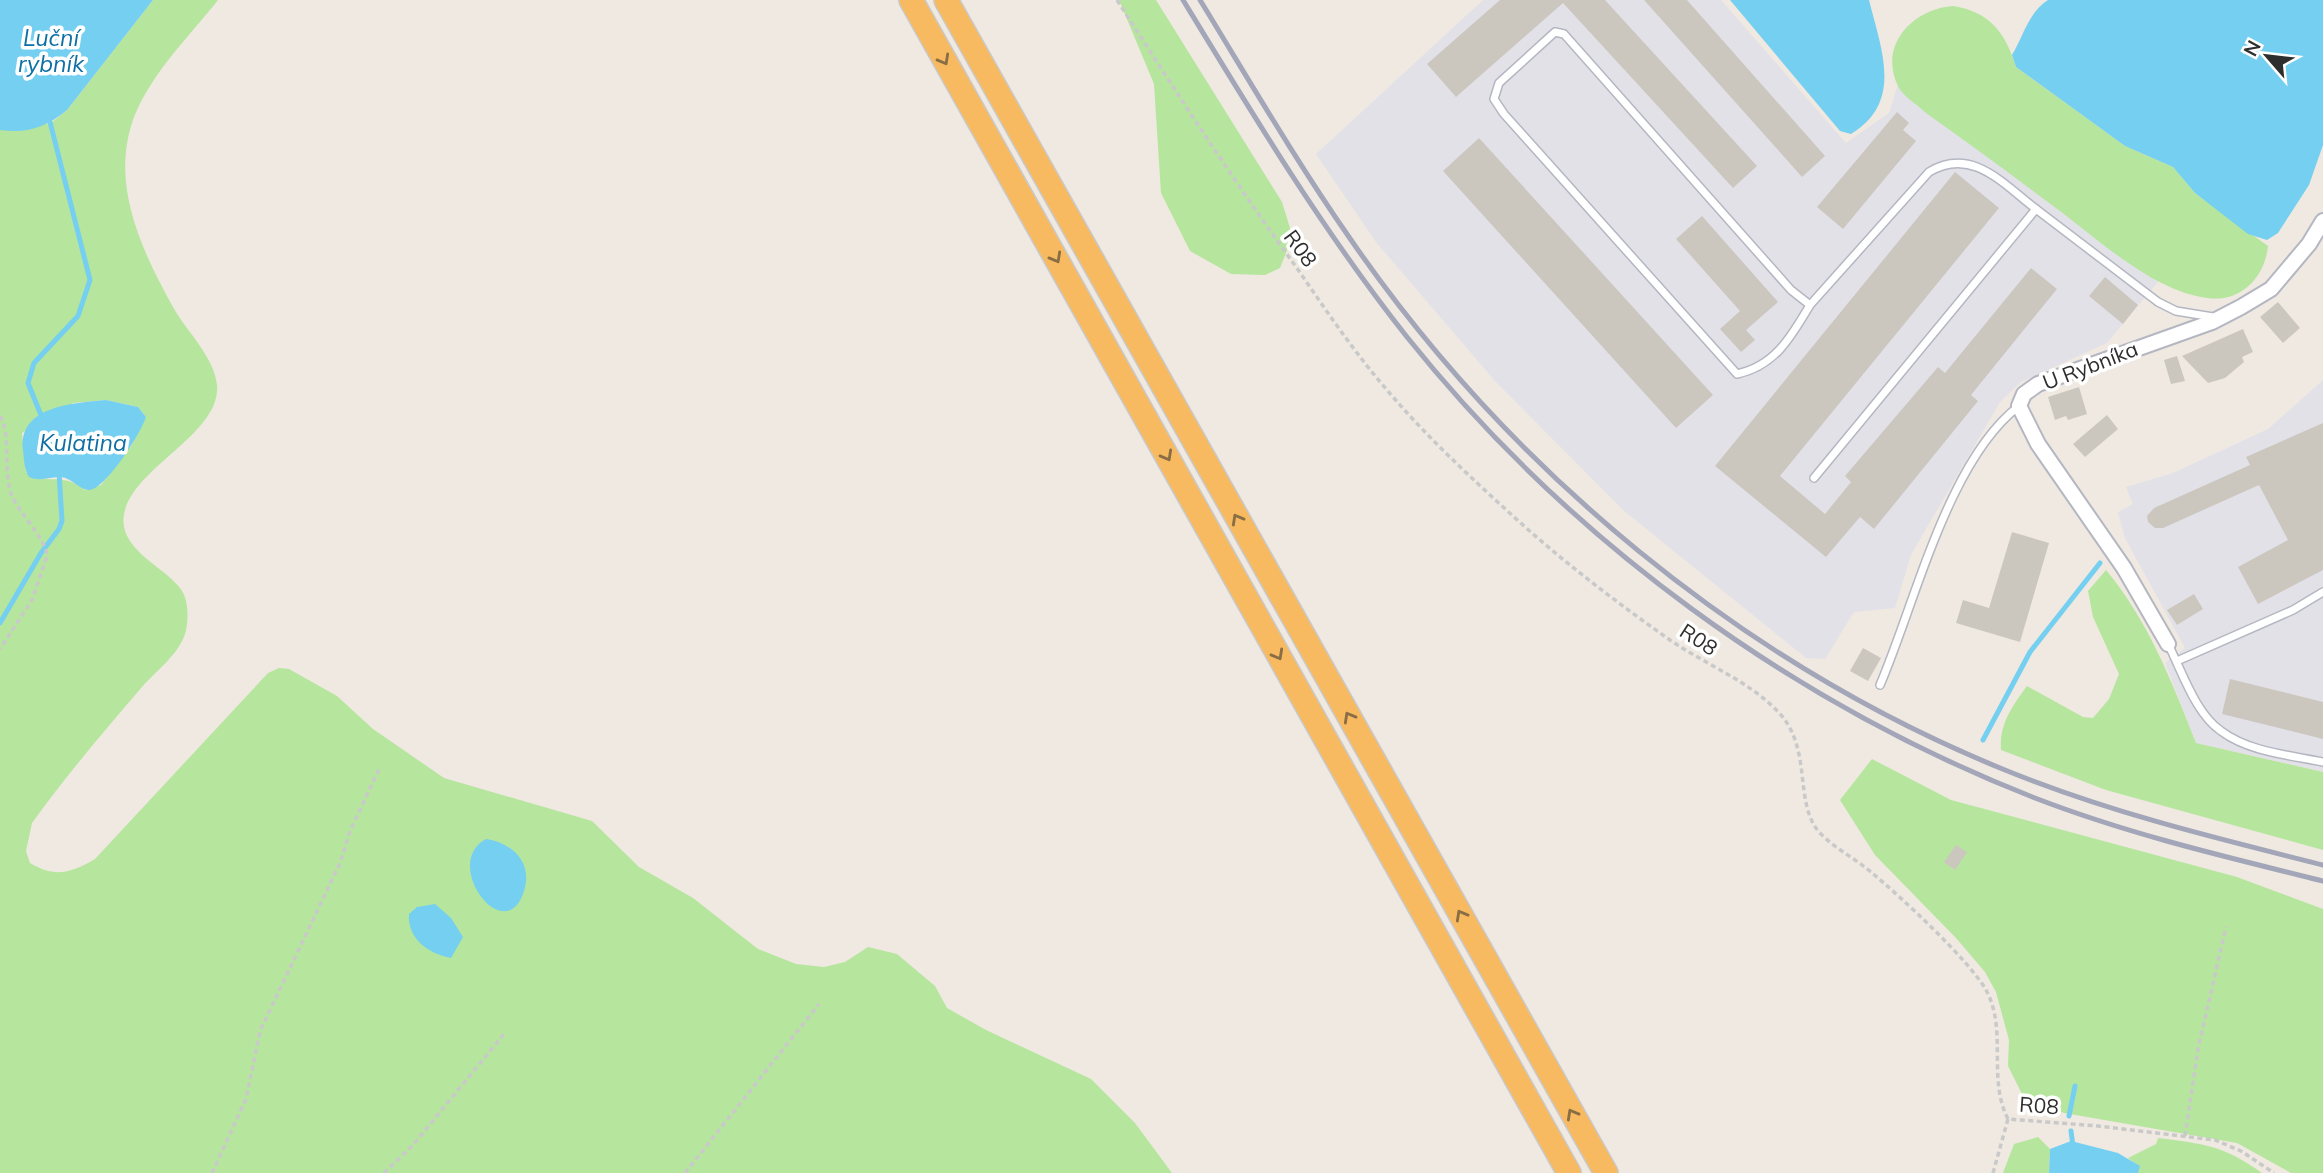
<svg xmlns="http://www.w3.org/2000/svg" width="2323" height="1173" viewBox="0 0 2323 1173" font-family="Mulish,sans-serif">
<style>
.industrial{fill:#e3e1e8}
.green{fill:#b6e59e;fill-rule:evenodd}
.water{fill:#75cff0}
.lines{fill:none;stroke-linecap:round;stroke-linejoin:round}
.stream{stroke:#75cff0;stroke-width:5}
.building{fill:#cbc7bf}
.service-casing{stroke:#b4b7c1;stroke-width:10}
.minor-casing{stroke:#b4b7c1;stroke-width:18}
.trunk-casing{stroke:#c9c9c9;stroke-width:26}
.path{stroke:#c9c9c9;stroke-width:3.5;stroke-dasharray:5 3.5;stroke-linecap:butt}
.service{stroke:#fff;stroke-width:7}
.minor{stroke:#fff;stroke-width:14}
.trunk{stroke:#f8ba60;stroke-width:23}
.rail{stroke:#a3a6b8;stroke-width:5}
.oneway{stroke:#896d44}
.labels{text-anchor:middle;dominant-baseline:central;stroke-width:7;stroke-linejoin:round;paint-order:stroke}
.street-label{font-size:21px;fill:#2e2e2e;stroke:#fff}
.water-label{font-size:23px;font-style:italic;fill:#0d6fa3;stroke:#fff}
</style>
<rect width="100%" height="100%" fill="#efe9e1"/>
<g class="industrial">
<polygon points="1483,0 1721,0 1846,143 1889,113 1903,68 2162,277 2107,343 2021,382 2000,402 1911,555 1895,608 1854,612 1825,659 1806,658 1623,510 1495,381 1376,242 1316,154"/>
<polygon points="2323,380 2323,772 2196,743 2165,663 2185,648 2125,538 2118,512 2133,504 2126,487 2173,473 2268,429"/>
</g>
<g class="green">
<path d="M153 0H218C188 38 146 78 131 126 112 189 143 253 173 307 186 331 214 356 217 385 221 433 138 465 125 510 114 548 163 565 180 588 189 599 189 620 185 634 178 655 156 671 142 687 104 731 66 776 32 823L26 851 30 863C55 878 71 873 95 859L268 673 279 668 289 669 337 696 373 729 444 778 592 821 639 867 693 898 758 949 796 964 824 967 845 962 868 947 897 954 935 986 947 1008 986 1030 1091 1079 1135 1123 1172 1173H0V130L51 123 67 110ZM106 400 138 407 146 417 131 446 101 485 85 490C63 470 36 487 26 472L22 433 73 403Z"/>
<polygon points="1119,0 1156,0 1282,202 1290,228 1288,248 1280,268 1265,275 1231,274 1190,251 1161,193 1154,84"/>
<path d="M1953 6C1989 12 2005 31 2016 67L2125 146 2173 167 2196 194 2268 246C2265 277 2241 303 2207 298 2153 291 2099 240 2056 208 2013 176 1970 144 1926 113 1918 105 1902 96 1898 86 1878 45 1913 9 1953 6Z"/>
<path d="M2106 570C2149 622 2172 682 2196 743L2323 772V850L2106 790 2001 750C1999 725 2012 706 2027 686L2083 717 2093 718 2109 699 2119 674 2093 617 2088 591Z"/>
<polygon points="1872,759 1951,800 2237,877 2323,909 2323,1173 2291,1173 2237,1143 2064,1113 2032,1103 2022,1094 2008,1066 2009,1040 1996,992 1985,972 1956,938 1875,855 1840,800"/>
<polygon points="2038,1137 2050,1149 2049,1173 2003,1173 2014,1144"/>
<path d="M2158 1138C2204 1144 2223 1145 2262 1173H2138L2139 1166 2128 1158 2156 1144Z"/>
</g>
<g class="water">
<path d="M0 0H153L67 110C46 127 28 134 0 130Z"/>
<path d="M1730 0H1869C1881 49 1904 102 1851 134L1840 131Z"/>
<path d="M2048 0H2323V145L2309 185 2278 233 2267 240 2248 234 2195 193 2173 167 2125 146 2016 67 2012 55C2024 35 2028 13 2048 0Z"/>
<path d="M106 400 138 407 146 417C141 433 107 487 90 490 81 491 72 478 61 477 50 477 39 482 29 477 24 469 24 459 23 450 18 406 73 403 106 400Z"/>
<path d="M486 839C513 843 533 863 524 891 506 950 440 864 486 839Z"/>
<path d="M435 904 451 918 463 937 451 958C429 954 407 939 409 914L417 907Z"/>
<polygon points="2071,1141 2118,1153 2140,1166 2138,1173 2049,1173 2050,1149"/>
</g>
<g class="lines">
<g class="stream">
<polyline points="43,420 28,383 34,363 78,316 90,280 49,118"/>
<polyline points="0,623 41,553 59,529 62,521 59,472"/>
<polyline points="1983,740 2030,652 2100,563"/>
<polyline points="2069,1116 2075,1086"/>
<polyline points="2071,1131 2073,1146"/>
</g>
</g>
<g class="building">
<polygon points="1500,0 1605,0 1757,166 1733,188 1563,3 1456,97 1427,64"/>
<polygon points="1644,0 1687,0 1825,156 1802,177"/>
<polygon points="1897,112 1909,123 1903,130 1916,141 1843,229 1817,207"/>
<polygon points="1479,138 1713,395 1676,428 1443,171"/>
<polygon points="1955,172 1999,208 1780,476 1825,514 1851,482 1845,476 1938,367 1945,373 2031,268 2057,289 1971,395 1978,401 1874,529 1860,517 1826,557 1715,466"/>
<polygon points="1702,216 1778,302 1746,330 1755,340 1741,352 1720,329 1740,311 1676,239"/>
<polygon points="2105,277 2138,305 2123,324 2089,296"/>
<polygon points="2278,302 2300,328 2283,343 2260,317"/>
<polygon points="2243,329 2253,352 2242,357 2244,362 2225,378 2208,383 2182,356"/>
<polygon points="2177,356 2185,381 2171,384 2164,360"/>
<polygon points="2079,387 2087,414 2068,420 2066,416 2055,420 2048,397"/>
<polygon points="2107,415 2118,429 2085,457 2073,444"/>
<polygon points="2323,423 2323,570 2258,604 2238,567 2288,540 2259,485 2163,528 2155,528 2148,522 2147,516 2154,508 2250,465 2246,457"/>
<polygon points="2012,532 2049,543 2020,642 1956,623 1963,600 1989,608"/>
<polygon points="2194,594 2203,609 2177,625 2167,610"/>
<polygon points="1863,648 1881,658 1868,681 1850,671"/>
<polygon points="2230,679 2323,702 2323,739 2222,714"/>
<polygon points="1956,845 1967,852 1955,870 1944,862"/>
</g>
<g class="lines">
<g class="service-casing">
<g id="service">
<path d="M1810 305C1791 337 1775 366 1737 374L1504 114 1494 99 1499 83 1555 32 1564 34 1791 290 1810 305 1929 172C1972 146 2003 184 2036 209"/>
<polyline points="1814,478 2036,209 2158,302 2176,311 2213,317"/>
<path d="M2168 644C2182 671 2195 713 2221 731 2249 752 2289 755 2323 762"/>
<polyline points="2177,661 2293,610 2323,592"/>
<path d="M1880 685C1915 604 1948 460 2019 406"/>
</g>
</g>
<g class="minor-casing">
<polyline id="minor" points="2168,644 2124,568 2038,444 2019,406 2024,394 2038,384 2212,322 2241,307 2271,289 2309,244 2323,221"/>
</g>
<g class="trunk-casing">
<g id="trunk">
<polyline points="911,0 1569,1173"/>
<polyline points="946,0 1606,1173"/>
</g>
</g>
<g class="path">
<path d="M1117 0C1176 92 1235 183 1299 271 1327 312 1355 353 1387 390 1425 435 1470 477 1513 516 1562 561 1616 602 1670 640 1706 665 1752 682 1781 715 1812 751 1794 803 1819 832 1835 849 1855 858 1872 873 1900 896 1969 960 1986 990 2008 1030 1987 1079 2008 1119L2098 1126 2215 1140 2241 1151 2274 1173"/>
<path d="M0 416C12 434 2 473 12 496 18 511 47 541 47 556L32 600 0 649"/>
<polyline points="2185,1136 2198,1049 2226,927"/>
<polyline points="212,1173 246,1099 260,1031 340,863 350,831 379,769"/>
<polyline points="384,1173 413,1145 504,1034"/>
<polyline points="685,1173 819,1004"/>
<polyline points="1993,1173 2008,1119"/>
</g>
<use href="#service" class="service"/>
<use href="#minor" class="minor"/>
<use href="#trunk" class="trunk"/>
<g class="rail">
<path d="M1183 0C1253 115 1323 231 1407 337 1570 541 1792 703 2035 798 2128 834 2226 857 2323 881"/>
<path d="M1200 0C1249 80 1296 161 1349 237 1509 470 1743 664 2005 770 2108 812 2215 838 2323 865"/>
</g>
</g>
<defs><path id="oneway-chevron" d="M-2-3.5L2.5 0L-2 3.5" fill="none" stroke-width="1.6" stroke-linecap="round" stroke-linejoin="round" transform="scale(1.75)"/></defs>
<g class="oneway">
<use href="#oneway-chevron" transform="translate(944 60) rotate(61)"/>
<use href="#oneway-chevron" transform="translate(1056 258) rotate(61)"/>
<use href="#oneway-chevron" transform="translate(1167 456) rotate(61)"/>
<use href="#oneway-chevron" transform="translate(1237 519) rotate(-119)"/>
<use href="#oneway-chevron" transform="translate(1278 655) rotate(61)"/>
<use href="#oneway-chevron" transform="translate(1349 717) rotate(-119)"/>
<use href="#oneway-chevron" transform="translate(1461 915) rotate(-119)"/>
<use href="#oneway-chevron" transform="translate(1572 1114) rotate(-119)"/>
</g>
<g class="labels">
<g class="street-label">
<text transform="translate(1301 248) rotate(54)">R08</text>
<text transform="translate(2090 365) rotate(-21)">U Rybníka</text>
<text transform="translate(1699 639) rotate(33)">R08</text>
<text transform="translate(2039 1105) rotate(4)">R08</text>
</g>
<g class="water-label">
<text x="51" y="37">Luční<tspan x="51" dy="26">rybník</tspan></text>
<text x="83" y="442">Kulatina</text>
</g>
</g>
<g transform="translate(2267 56) rotate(298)" stroke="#ffffff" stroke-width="5" paint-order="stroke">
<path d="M0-5L12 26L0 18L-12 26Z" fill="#2e2e2e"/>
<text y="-10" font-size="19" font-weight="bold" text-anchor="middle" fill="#2e2e2e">N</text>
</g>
</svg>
